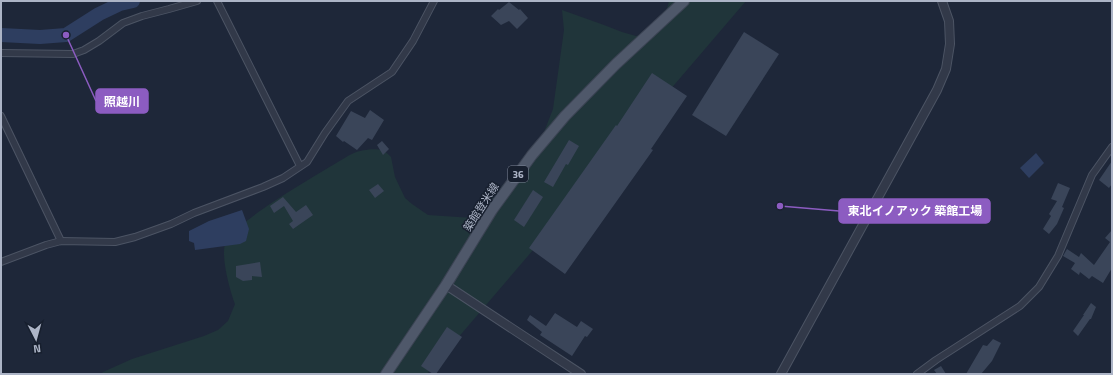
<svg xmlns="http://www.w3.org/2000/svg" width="1113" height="375" viewBox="0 0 1113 375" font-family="'Titillium Web','Noto Sans JP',sans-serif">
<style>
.green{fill:#20353a}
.water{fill:#2e3e60}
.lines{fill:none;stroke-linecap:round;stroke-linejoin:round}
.river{stroke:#2e3e60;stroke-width:14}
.building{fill:#3a4559}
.minor-casing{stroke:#4c5464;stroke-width:8}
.tertiary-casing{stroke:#4c5464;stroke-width:10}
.primary-casing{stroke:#3b4353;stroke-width:12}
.minor{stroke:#323949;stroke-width:6}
.tertiary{stroke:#323949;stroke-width:8}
.primary{stroke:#4f586a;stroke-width:10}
.labels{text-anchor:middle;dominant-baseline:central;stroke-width:3;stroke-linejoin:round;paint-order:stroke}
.shield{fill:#171f2e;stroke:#7f8798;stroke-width:1}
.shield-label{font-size:10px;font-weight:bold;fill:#acb4c6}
.street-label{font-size:11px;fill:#acb4c6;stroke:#171f2e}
.leader{fill:none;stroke:#8c5cc1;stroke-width:1.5}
.callout-dot{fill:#8c5cc1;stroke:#171f2e;stroke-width:1.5}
.callout{fill:#8c5cc1;stroke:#8c5cc1;stroke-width:1.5}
.callout-label{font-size:12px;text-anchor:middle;font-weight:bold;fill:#fff}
</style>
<rect width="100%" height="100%" fill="#1e2739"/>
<path class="green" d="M669 1H746L427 374H101L103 372 132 359 204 336 218 330 228 321 235 304C230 291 221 258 225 244 230 225 313 177 333 165 340 161 347 156 354 153 360 150 375 148 381 150 385 151 388 154 391 157L395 177 405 198 412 204 428 215 473 218 502 186 537 150 553 109 564 30 562 10 604 25 622 32 636 36 647 34 661 23 668 5Z"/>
<g class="water">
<polygon points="1036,153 1044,163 1029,178 1020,168"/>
<polygon points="242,210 249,229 246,241 240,244 195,250 194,243 189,241 189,231 209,221"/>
</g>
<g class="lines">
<polyline class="river" points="1,35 40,37 66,35 99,14 120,4 133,1"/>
</g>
<g class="building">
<polygon points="509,2 519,10 520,9 528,18 517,29 509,21 501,25 491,16 498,9 499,10"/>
<polygon points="744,32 779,54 726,136 692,115"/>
<polygon points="652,73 687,96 651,149 653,150 565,274 529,248 616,125 617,126"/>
<polygon points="370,110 384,120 372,140 368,138 357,150 344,141 343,142 336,136 351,111 365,118"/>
<polygon points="569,140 579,146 568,165 566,164 553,187 544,182"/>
<polygon points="382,141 389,149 383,155 377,145"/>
<polygon points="1112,161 1112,184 1109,188 1099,180"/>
<polygon points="1058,183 1070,188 1062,207 1064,208 1057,224 1049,234 1043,229 1051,216 1049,214 1057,201 1051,199"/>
<polygon points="378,184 384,191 375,198 369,190"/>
<polygon points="533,190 543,197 524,227 514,220"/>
<polygon points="283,197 296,212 306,205 313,215 293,229 289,224 293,221 284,206 274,213 270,206"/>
<polygon points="1112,230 1112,268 1103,283 1092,276 1089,279 1080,272 1079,275 1071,269 1075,263 1063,256 1067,249 1079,257 1081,253 1094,265 1110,242 1105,238"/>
<polygon points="260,262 262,277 252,276 252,280 243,281 236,277 236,266"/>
<polygon points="1091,303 1096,307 1091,319 1090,319 1078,336 1073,331 1084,315 1083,315"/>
<polygon points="555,313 577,327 581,321 593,329 587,337 585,336 572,356 540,335 542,332 527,320 530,315 546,326"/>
<polygon points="447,327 462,337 436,374 433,374 421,366"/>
<polygon points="993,339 1001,343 992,361 981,374 966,374 983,345 987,346"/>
<polygon points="941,366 946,374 937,374 934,370"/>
</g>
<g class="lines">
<g class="minor-casing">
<g id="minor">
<polyline points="217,1 300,166"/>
<polyline points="1,53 73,54 84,50 99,41 123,23 142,16 169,9 197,1"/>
<polyline points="1,116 61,241"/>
<polyline points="1,262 46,245 61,241 115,242 135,237 171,224 194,213 263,187 283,178 307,162 325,133 348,101 392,72 413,41 434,1"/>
<polyline points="917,374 936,360 1020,306 1039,287 1058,256 1092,175 1112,147"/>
</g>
</g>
<g class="tertiary-casing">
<g id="tertiary">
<polyline points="446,285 581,374"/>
<polyline points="781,374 937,90 946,69 950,44 949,21 942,1"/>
</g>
</g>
<g class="primary-casing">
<polyline id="primary" points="386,374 446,285 492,210 532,155 565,116 616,64 684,1"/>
</g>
<use href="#minor" class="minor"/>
<use href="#tertiary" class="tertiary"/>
<use href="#primary" class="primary"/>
</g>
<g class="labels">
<rect class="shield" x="508" y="166" width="20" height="16" rx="3"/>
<g class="shield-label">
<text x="518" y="174">36</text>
</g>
<g class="street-label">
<text transform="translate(481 207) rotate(-57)">築館登米線</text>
</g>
</g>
<path class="leader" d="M66 35L96 101M780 206L839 211"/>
<g class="callout-dot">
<circle cx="66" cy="35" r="4"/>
<circle cx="780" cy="206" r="4"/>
</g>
<g class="callout">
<rect x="96" y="89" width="52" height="24" rx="4"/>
<rect x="839" y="199" width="151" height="24" rx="4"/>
</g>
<g class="callout-label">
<text x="122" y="106">照越川</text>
<text x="915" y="215">東北イノアック 築館工場</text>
</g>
<rect width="1113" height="375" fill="none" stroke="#acb4c6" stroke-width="4"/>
<g transform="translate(36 339) rotate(174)" stroke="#171f2e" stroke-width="3" paint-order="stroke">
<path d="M0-3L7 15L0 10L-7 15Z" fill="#acb4c6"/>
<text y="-6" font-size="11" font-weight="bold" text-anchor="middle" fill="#acb4c6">N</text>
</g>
</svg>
